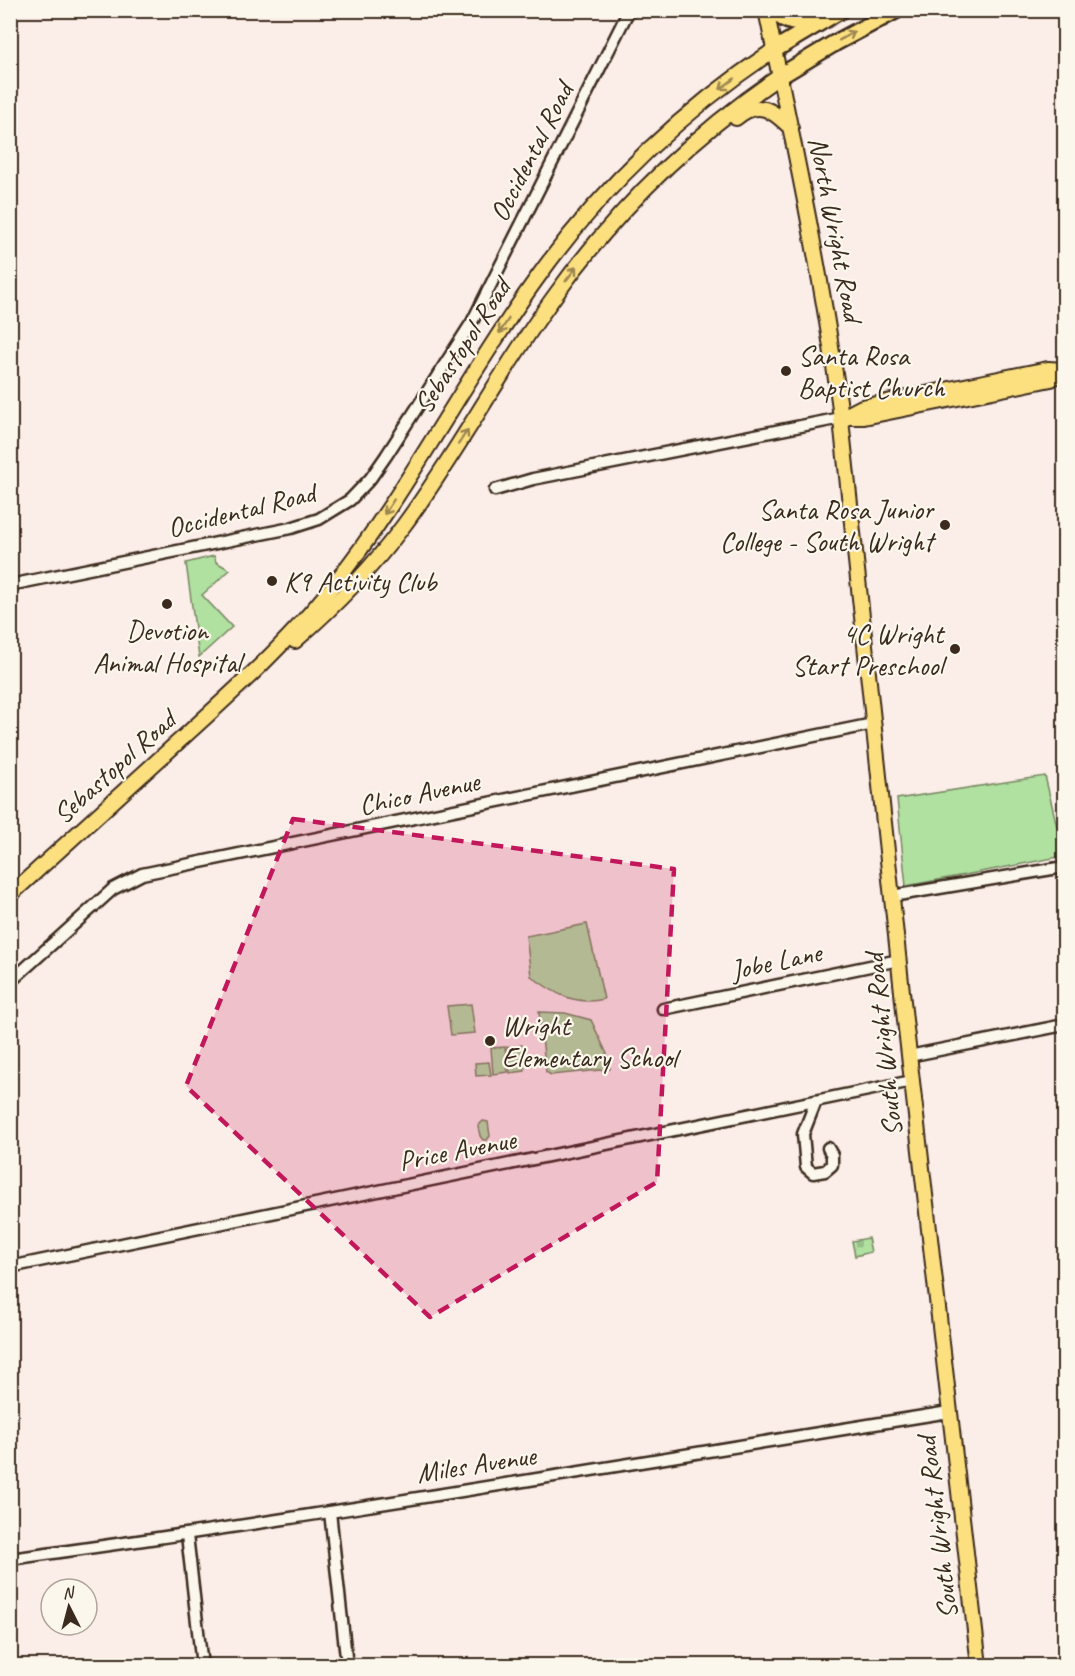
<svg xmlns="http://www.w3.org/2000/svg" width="1075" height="1676" viewBox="0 0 1075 1676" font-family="Caveat,sans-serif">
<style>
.green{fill:#b0e1a1;stroke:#768660;stroke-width:1.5}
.cemetery{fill:url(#cemetery-stones);stroke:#768660;stroke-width:1.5}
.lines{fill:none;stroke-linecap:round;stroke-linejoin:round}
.minor-casing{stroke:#3b2a1e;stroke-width:15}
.major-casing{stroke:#3b2a1e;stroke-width:18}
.highway-casing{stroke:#3b2a1e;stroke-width:20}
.minor{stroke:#fbf7ec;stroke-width:10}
.major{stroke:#fce080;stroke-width:14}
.highway{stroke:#fce080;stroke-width:15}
.oneway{stroke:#9c854f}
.marked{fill:#c2185b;fill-opacity:0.2;stroke:#c2185b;stroke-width:4.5;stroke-dasharray:12 8;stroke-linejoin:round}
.poi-dot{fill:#3b2a1e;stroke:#fbf7ec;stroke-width:2}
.labels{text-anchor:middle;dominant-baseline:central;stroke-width:4.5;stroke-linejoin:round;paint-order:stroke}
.street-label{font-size:28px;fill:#3b2a1e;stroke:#fbf7ec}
.poi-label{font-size:28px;fill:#3b2a1e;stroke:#fbf7ec;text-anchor:start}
</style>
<defs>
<pattern id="cemetery-stones" width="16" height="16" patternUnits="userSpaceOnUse" patternTransform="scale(1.5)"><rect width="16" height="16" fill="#b0e1a1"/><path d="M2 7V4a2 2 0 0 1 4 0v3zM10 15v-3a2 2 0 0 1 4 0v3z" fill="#98c18a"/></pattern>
</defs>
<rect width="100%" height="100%" fill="#fbede8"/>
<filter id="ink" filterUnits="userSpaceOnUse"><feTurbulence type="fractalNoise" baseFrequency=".0167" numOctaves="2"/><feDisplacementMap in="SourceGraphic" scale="12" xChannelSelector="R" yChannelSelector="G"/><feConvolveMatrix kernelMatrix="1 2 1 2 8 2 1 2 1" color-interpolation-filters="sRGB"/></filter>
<g filter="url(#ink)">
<g class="green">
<polygon points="214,556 216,562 230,570 202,595 232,627 199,657 186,563"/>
<polygon points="1045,776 1064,856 906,886 897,799"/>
<path d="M587 924 604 999C575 1006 553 993 531 976L526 936Z"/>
<polygon points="471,1004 475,1033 451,1035 447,1006"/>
<polygon points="539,1012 565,1013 591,1020 607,1054 610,1069 551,1075 546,1072"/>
<polygon points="522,1045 525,1071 510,1073 507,1047"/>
<polygon points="505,1047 508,1072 493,1074 491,1048"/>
<polygon points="489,1062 491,1075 476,1076 475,1063"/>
<polygon points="483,1121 488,1122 490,1136 487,1140 483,1140 480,1136 478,1126"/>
</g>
<polygon class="cemetery" points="868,1238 871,1252 855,1256 852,1241"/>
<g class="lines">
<g class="minor-casing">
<g id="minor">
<polyline points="495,490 533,479 841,418"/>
<polyline points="10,585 291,528 319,519 350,500 370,479 386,456 472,322 629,10"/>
<polyline points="892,896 1064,867"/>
<polyline points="10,982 113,889 142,874 873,724"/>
<polyline points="663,1009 899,960"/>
<polyline points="909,1056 1064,1025"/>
<polyline points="816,1101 803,1134 806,1167 813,1173 825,1171 832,1165 832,1155 828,1148"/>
<polyline points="10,1267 912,1081"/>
<polyline points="330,1512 347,1666"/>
<polyline points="187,1535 202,1666"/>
<path d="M10 1559C324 1516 637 1462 949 1412"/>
</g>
</g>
<g class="major-casing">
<g id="major">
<path d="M766 10C793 141 821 270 839 401L905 1020 979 1666"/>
<path d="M736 118C759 98 773 111 791 128"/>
<polyline points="846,417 864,417 1051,379 1064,371"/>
<polyline points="841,418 862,407 1048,369 1064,370"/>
<path d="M295 641C335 606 372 568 404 525 458 452 500 371 554 297 616 210 692 136 780 76"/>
<path d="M10 895C66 844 121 794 177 743 230 695 286 645 331 588 408 492 463 381 535 281 600 189 681 112 774 50"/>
</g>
</g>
<g class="highway-casing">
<g id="highway">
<path d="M769 10C789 23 795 26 818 19"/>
<polyline points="774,50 841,10"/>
<polyline points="780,76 835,43 897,10"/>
</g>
</g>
<use href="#minor" class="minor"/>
<use href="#major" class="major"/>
<use href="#highway" class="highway"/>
</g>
<defs><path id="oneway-shaft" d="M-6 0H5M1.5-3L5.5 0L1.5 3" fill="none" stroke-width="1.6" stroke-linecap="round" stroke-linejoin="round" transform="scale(1.5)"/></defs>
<g class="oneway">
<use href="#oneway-shaft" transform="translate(847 36) rotate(-29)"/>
<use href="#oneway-shaft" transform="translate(727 84) rotate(143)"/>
<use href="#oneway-shaft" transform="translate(571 274) rotate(-53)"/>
<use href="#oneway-shaft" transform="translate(504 326) rotate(123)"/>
<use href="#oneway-shaft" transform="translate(463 437) rotate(-57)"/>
<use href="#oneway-shaft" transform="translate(389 507) rotate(123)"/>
</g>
</g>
<path class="marked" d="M293 819 674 869 657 1182 430 1317 186 1086Z"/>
<g class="poi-dot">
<circle cx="786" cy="371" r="6"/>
<circle cx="945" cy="525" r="6"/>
<circle cx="272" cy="581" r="6"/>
<circle cx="167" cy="604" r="6"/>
<circle cx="955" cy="649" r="6"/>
<circle cx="490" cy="1041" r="6"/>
</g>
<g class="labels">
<g class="street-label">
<text transform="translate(531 152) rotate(-63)">Occidental Road</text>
<text transform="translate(836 229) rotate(79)">North Wright Road</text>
<text transform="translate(462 346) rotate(-57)">Sebastopol Road</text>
<text transform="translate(241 510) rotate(-14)">Occidental Road</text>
<text transform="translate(114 767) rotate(-42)">Sebastopol Road</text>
<text transform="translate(419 793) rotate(-12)">Chico Avenue</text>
<text transform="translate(776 961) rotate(-12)">Jobe Lane</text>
<text transform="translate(883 1045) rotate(-96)">South Wright Road</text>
<text transform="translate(457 1150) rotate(-11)">Price Avenue</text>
<text transform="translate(476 1464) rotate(-9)">Miles Avenue</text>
<text transform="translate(937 1528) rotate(-97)">South Wright Road</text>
</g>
<g class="poi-label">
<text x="798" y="355">Santa Rosa<tspan x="798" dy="32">Baptist Church</tspan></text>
<text x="933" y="509" text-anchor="end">Santa Rosa Junior<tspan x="933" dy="32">College - South Wright</tspan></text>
<text x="284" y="581">K9 Activity Club</text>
<text x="167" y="630" text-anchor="middle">Devotion<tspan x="167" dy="32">Animal Hospital</tspan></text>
<text x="943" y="633" text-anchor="end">4C Wright<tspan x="943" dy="32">Start Preschool</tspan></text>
<text x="502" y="1025">Wright<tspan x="502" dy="32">Elementary School</tspan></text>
</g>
</g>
<rect width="1075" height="1676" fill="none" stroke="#fbf7ec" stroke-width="36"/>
<rect x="18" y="18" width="1039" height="1640" fill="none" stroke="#3b2a1e" stroke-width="2" filter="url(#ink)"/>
<g transform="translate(69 1607) rotate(354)"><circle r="28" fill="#fbf7ec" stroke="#aea59a" stroke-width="1.5"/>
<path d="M0-4.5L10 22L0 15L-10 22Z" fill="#3b2a1e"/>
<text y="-9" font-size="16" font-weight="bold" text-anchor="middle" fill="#3b2a1e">N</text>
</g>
</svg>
